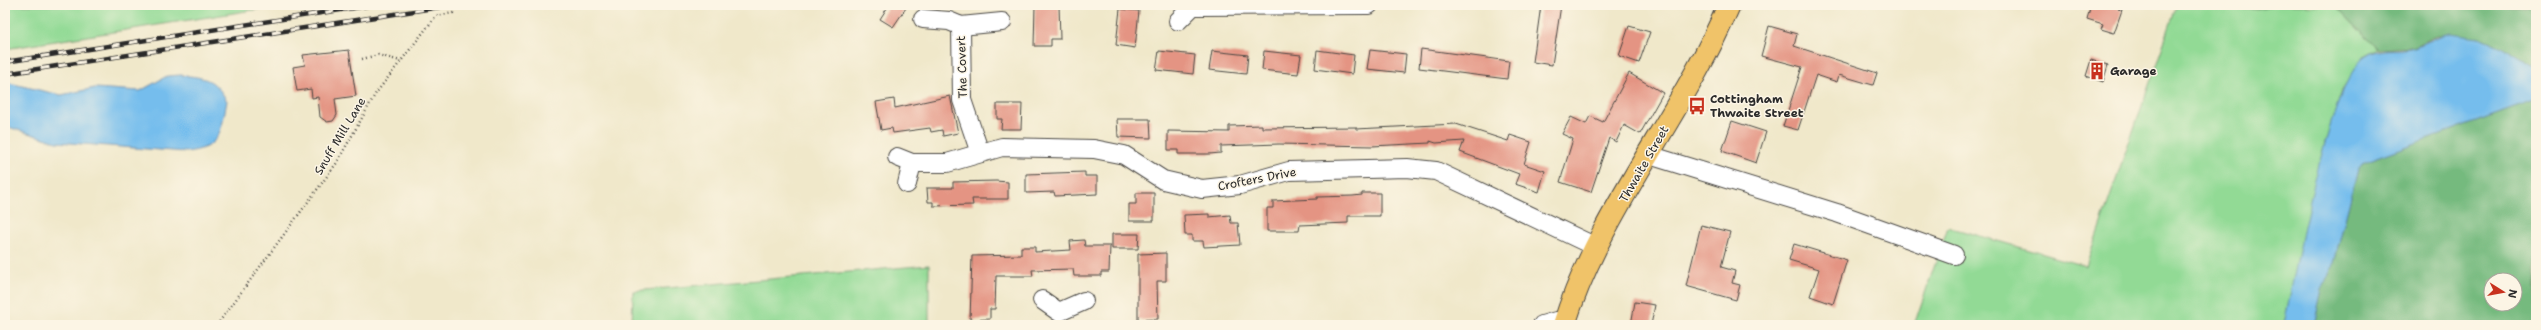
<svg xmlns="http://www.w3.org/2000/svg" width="2541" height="330" viewBox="0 0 2541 330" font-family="'Shantell Sans',sans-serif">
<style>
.green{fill:#92da95;stroke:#5e8260}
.forest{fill:#75ba7e;stroke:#507254;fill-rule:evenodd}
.water{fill:#75bded;stroke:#50748c}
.building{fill:#e49483}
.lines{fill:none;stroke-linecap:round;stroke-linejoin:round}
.minor-casing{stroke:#494743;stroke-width:20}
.major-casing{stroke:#494743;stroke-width:24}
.path{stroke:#494743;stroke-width:2.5;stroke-dasharray:1 3;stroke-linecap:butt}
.minor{stroke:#fff;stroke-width:18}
.major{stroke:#f0c369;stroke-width:22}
.rail-casing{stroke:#2b2b2b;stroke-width:4.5}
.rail{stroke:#fcf5e5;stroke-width:3;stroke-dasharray:9;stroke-linecap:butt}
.labels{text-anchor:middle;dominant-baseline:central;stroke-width:3;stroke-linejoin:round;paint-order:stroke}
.street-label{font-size:12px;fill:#2b2b2b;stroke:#fcf5e5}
.poi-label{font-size:12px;font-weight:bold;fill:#2b2b2b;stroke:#fcf5e5;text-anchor:start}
</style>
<rect width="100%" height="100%" fill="#fcf5e5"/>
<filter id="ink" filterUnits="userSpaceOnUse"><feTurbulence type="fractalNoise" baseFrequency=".025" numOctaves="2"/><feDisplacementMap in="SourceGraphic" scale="8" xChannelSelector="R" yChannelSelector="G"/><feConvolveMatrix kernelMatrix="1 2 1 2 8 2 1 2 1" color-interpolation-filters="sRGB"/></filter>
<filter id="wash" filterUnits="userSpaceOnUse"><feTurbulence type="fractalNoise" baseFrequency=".012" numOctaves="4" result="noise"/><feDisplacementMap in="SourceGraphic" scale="16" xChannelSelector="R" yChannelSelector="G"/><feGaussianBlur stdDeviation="0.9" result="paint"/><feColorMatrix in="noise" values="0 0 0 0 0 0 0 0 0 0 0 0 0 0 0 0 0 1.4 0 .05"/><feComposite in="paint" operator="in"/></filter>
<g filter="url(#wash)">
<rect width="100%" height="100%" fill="#f0e8ca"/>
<g class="green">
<polygon points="5,5 285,5 5,49"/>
<polygon points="2177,5 2220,5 2253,9 2274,5 2335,5 2378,49 2365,56 2343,88 2325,142 2284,325 1914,325 1948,227 2086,266"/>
<polygon points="929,265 929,325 632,325 633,291"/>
</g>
<g class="forest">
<polygon points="2220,5 2274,5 2253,9"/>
<polygon points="2335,5 2536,5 2536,67 2501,46 2480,37 2438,35 2412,47 2378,49"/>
<path d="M2536 99V325H2314L2322 289 2333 267 2358 169 2364 162ZM2491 280H2515V304H2491Z"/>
</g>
<g class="water">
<path d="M2450 33 2480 37 2501 46 2536 67V99L2364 162 2358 169 2333 267 2322 289 2314 325H2284C2295 274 2328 81 2366 56 2381 46 2397 52 2413 47 2426 43 2436 36 2450 33Z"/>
<path d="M181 75C206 78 214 78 227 101 221 131 221 149 185 152L57 142 5 126V82L61 95 95 88 140 91 167 76Z"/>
</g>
<g id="blocks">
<g class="building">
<polygon points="889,5 908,5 893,27 880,19"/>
<polygon points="1035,5 1059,5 1060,39 1051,39 1051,46 1034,46"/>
<polygon points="1541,5 1561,5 1552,65 1533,62"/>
<polygon points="2091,5 2120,5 2118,9 2122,10 2114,33 2101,29 2103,24 2087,19"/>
<polygon points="1120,9 1139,11 1135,48 1116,45"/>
<polygon points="1629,26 1650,32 1639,63 1619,56"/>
<polygon points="1769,26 1797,34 1794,46 1877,73 1873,85 1839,75 1837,82 1816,75 1798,130 1783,126 1802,67 1761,56"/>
<polygon points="1421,49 1509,61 1507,79 1419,68"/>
<polygon points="349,50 356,96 335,99 337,115 333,121 327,122 320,117 318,97 312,98 311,89 297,91 293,67 305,65 303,55"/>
<polygon points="1317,50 1354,55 1352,74 1315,69"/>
<polygon points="1370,50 1406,54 1404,73 1367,69"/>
<polygon points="1159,51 1195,55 1193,74 1156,70"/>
<polygon points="1212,51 1248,55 1246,74 1209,70"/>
<polygon points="1264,51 1301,55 1298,74 1262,70"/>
<polygon points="2091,60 2108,65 2103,82 2086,76"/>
<polygon points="1629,73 1663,93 1640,134 1624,125 1616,142 1609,138 1591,192 1560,182 1573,139 1562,134 1571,117 1586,124 1590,116 1603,122"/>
<polygon points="950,96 958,133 943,136 942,130 931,132 930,128 893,133 892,128 881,130 876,102 894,99 895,108"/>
<polygon points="997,104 1022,104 1021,129 1001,129 1002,119 997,119"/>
<polygon points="1117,119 1150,119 1151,138 1118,137"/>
<polygon points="1732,121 1766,132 1756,163 1722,151"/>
<polygon points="1456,124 1508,141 1510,135 1531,142 1524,164 1545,171 1539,192 1515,184 1519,174 1460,152 1464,141 1436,143 1430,141 1430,143 1372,146 1279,144 1221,146 1221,153 1209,154 1178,154 1178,150 1168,150 1168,131 1229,132 1229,126 1262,125 1262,128 1356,127 1356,129"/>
<polygon points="1085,172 1085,176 1097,176 1097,194 1055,196 1054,192 1026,193 1026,174"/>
<polygon points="996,181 1008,182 1008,199 972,199 973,205 933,206 933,202 928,202 927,188 953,188 953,182"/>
<polygon points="1136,193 1154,193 1154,221 1129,221 1129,204 1136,204"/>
<polygon points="1362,193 1380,193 1380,216 1348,216 1348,223 1300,225 1299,231 1267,231 1267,208 1273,208 1273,201 1317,199 1317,197 1353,196 1362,195"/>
<polygon points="1209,214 1209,217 1230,215 1231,223 1238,223 1240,245 1204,247 1203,241 1192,241 1192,235 1185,235 1184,215"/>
<polygon points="1701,225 1730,232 1721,267 1735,271 1732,283 1740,285 1736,300 1686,286"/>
<polygon points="1112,234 1139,234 1138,249 1112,249"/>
<polygon points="1084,240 1085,246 1110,246 1109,272 1101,272 1101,276 1074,276 1073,269 1032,270 1033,276 996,276 995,309 990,309 990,319 970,320 972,256 1021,255 1021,247 1035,247 1035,252 1071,250 1070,241"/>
<polygon points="1794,244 1847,260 1833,304 1810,296 1819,269 1789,260"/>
<polygon points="1166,253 1166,281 1157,281 1158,319 1138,320 1138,254"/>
<polygon points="1635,302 1655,305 1651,325 1631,325"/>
</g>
</g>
</g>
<g filter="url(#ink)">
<use href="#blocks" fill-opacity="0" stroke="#494743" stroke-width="1"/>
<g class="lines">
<g class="minor-casing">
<g id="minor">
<polyline points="1195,6 1369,5"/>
<polyline points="923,19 949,21 961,26 1002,22"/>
<polyline points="1178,21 1194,5"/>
<polyline points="961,26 962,100 980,153"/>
<polyline points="1649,155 1837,213 1954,255"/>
<polyline points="897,157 912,163 907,184"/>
<polyline points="912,163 947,163 1002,147 1094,149 1124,155 1163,180 1202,189 1240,185 1289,171 1407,168 1436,171 1596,247"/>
<polyline points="1042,300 1059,312 1084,301"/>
<polyline points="1542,325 1556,321 1564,323"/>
</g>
</g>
<g class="major-casing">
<path id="major" d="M1564 325C1599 212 1683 114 1729 5"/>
</g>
<g class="path">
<polyline points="362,59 378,55 401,61"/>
<polyline points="217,325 336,164 376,93 436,16 453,13 452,5"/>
</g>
<use href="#minor" class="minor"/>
<use href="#major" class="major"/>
<g class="rail-casing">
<g id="rail">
<polyline points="5,62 373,5"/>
<polyline points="5,74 453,5"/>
</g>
</g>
<use href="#rail" class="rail"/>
</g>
</g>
<defs>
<g id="building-bare" transform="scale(1.38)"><path d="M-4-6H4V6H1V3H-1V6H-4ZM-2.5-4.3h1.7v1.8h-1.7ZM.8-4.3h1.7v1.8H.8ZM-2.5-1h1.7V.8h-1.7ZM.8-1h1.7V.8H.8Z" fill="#c8321e" stroke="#fcf5e5" stroke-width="2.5" paint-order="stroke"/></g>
<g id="bus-bare" transform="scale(1.38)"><path d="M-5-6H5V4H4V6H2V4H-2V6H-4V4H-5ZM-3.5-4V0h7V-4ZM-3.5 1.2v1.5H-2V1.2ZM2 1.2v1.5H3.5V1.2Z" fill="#c8321e" stroke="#fcf5e5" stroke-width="2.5" paint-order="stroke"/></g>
</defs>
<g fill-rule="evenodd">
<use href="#building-bare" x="2097" y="71"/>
<use href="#bus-bare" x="1697" y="106"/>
</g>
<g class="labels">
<g class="street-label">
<text transform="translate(962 67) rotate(-92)">The Covert</text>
<text transform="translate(340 136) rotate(-59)">Snuff Mill Lane</text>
<text transform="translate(1644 164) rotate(-60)">Thwaite Street</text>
<text transform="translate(1257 179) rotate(-11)">Crofters Drive</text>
</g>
<g class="poi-label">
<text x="2110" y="71">Garage</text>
<text x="1710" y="99">Cottingham<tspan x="1710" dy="14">Thwaite Street</tspan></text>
</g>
</g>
<rect width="2541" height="330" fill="none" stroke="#fcf5e5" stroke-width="20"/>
<g transform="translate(2503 292) rotate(101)"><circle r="19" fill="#fcf5e5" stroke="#a8a49b"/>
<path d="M0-3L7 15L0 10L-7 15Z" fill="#c8321e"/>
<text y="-6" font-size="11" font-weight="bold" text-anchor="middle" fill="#2b2b2b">N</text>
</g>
</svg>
